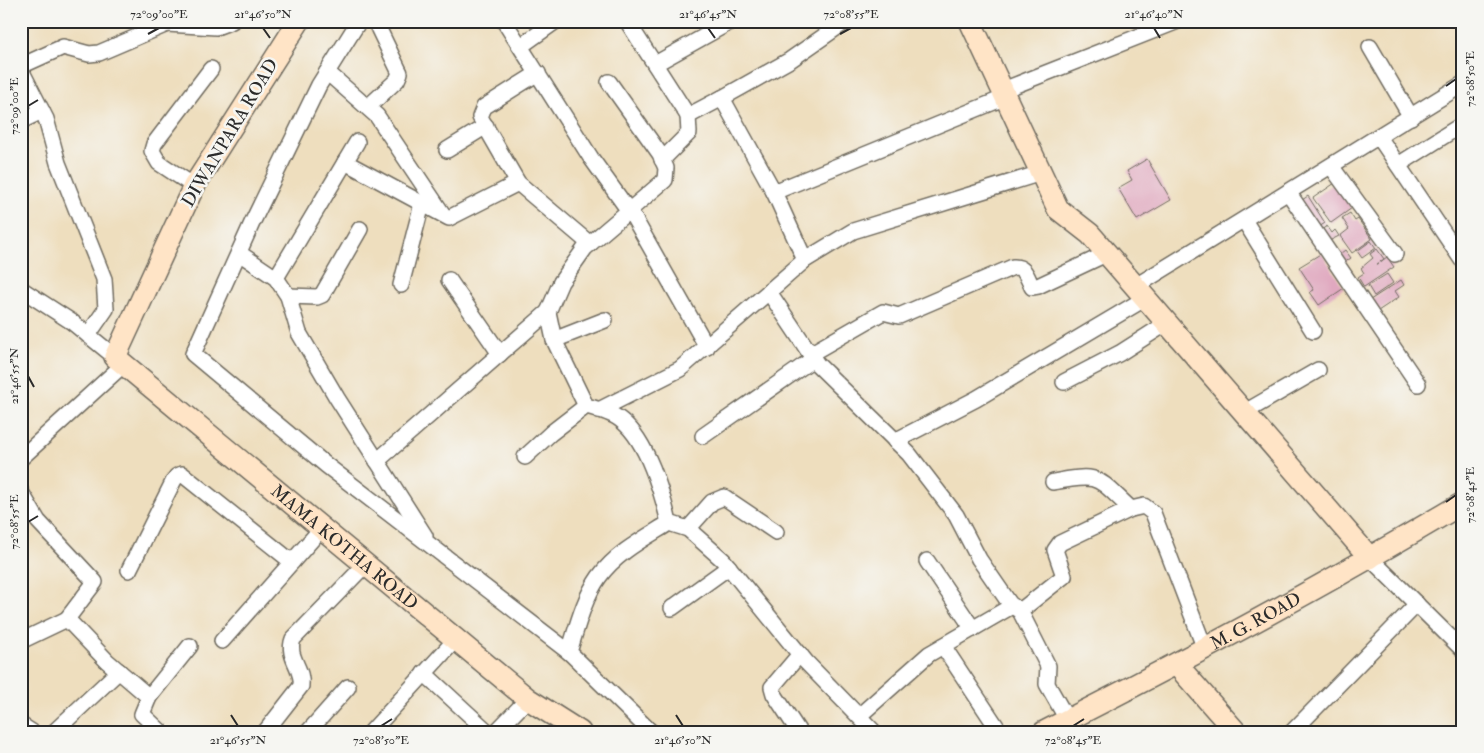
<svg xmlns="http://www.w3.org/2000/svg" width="1484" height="753" viewBox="0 0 1484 753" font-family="'IM FELL Double Pica',serif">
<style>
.building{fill:#e0a8bf}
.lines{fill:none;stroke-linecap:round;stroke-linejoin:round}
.street-casing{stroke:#6f6a5e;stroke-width:18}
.secondary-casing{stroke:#6f6a5e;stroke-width:24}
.street{stroke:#fff;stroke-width:15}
.secondary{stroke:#ffe4c6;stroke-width:21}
.ticks{fill:none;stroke:#2b2b2b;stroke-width:2}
.labels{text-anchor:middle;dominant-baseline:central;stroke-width:5;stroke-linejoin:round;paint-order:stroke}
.street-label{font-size:18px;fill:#2b2b2b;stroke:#f6f6f2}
.neatline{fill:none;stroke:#2b2b2b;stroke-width:2}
.ticks-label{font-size:12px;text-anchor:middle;fill:#2b2b2b}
</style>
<rect width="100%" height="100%" fill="#f6f6f2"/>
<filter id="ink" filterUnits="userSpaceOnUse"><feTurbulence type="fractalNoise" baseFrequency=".02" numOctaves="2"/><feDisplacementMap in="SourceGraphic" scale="10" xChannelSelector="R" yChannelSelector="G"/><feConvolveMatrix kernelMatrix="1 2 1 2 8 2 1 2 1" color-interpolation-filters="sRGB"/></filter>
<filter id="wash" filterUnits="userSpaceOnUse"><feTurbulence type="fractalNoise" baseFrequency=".0096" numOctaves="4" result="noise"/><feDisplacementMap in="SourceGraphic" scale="20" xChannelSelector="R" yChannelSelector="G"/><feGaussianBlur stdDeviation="1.12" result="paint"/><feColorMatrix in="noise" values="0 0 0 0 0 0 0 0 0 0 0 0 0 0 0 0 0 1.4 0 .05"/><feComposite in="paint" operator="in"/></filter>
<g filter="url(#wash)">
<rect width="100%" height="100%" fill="#eedebe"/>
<g id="blocks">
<g class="building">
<polygon points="1147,159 1171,200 1137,220 1118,188 1132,180 1127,171"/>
<polygon points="1335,183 1352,208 1331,223 1313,198"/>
<polygon points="1308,196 1325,223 1316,229 1299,202"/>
<polygon points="1350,213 1355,221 1358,219 1372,239 1352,253 1340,236 1349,229 1342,218"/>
<polygon points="1327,226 1332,233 1335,230 1339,236 1325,243 1318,232"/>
<polygon points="1371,241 1376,248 1362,258 1357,251"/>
<polygon points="1377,249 1384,259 1376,265 1387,257 1394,267 1364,287 1358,277 1364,273 1361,268 1373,258 1370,254"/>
<polygon points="1345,250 1351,258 1341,265 1336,257"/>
<polygon points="1322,253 1344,288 1319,305 1310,292 1314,290 1299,267"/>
<polygon points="1387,274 1393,283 1374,296 1368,286"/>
<polygon points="1401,280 1404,285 1395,291 1399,297 1375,313 1367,302"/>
</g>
</g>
</g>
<g filter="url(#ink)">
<use href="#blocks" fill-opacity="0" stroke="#6f6a5e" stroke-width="1"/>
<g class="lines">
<g class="street-casing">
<g id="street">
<polyline points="163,21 167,24 216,27 232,21"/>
<polyline points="359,21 319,85 252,223 193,354 326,465 569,652"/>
<polyline points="504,21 591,158 634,218 707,347"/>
<polyline points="627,21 688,116 722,98"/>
<polyline points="521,46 556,21"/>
<polyline points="1370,47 1411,117"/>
<polyline points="655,64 732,21"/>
<polyline points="21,66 63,47 89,54 99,53 167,24"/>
<polyline points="21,70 46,119 58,163 104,279 106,309 88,335"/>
<polyline points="327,72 377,116 442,213"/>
<polyline points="538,73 484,107 480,117 518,183 590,244"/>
<path d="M609 82 660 154 666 168 665 180 585 248 561 282 548 312 554 340 586 406C598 409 613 413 622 421 647 441 662 492 669 523"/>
<polyline points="1003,90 1178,21"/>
<polyline points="368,107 397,80 400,73 375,21"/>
<polyline points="21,121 42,111"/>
<polyline points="1379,137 1462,260"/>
<polyline points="447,150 486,126"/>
<polyline points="662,160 689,133 688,116"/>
<polyline points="345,162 449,218 518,183"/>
<polyline points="1398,165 1463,124"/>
<polyline points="1331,166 1395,254"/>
<polyline points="194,186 159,163 152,151 154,144 211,69"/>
<polyline points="774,192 722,98 790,60 846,21"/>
<polyline points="1288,192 1418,384"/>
<polyline points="1244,220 1313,331"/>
<polyline points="239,253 276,278 288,296 299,333 337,398 425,536"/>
<polyline points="805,260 774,192 1006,97"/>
<polyline points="276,278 357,142"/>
<polyline points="449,280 500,354"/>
<polyline points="401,285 422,204"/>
<polyline points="1136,286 1463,84"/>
<polyline points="21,289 72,322 115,357"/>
<polyline points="769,292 817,364 909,454 956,515 979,559 1010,604 1020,611 1048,666 1047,684 1068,721"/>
<polyline points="288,296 317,297 322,295 360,229"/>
<polyline points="554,340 605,320"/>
<path d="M810 354 883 312 899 316 1013 267C1025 266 1027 277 1032 287L1038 286 1108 253"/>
<polyline points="1064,382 1120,353 1167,323"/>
<polyline points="599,410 680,369 805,260 853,231 1041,173"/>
<polyline points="1245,412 1318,370"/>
<polyline points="703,436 813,359"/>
<polyline points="895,441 976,399 1146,298"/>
<polyline points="525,457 551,433 586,406"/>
<polyline points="21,458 124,364"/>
<polyline points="377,461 548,312"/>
<path d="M1053 482C1101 473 1096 477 1131 509"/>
<polyline points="21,492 38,521 95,582 67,619"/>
<polyline points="688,529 712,502 724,497 776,532"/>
<polyline points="1370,558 1463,650"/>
<polyline points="927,561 973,629"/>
<polyline points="129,570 174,480 177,476 182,474 292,562"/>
<polyline points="672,608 729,567"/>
<polyline points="1020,611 1064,576 1055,550 1060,543 1131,509 1144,506 1153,513 1205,649"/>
<polyline points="21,641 67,619 107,661 149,697 142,714 161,732"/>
<polyline points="222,641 322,528"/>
<polyline points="943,646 1000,732"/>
<polyline points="424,673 488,732"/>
<polyline points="149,697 190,646"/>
<polyline points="859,716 929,654 1012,606"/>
<polyline points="21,725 32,732"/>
<polyline points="54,732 119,671"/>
<path d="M265 732 301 686C304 669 286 657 293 639L366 564"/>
<polyline points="308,732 348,687"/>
<polyline points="371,732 456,639"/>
<polyline points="496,732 528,699"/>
<path d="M651 732 569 652C577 627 584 598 599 577 616 553 645 538 669 523L688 529 723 560 806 662 874 732"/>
<polyline points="799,732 774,694 772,687 800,654"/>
<polyline points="1292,732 1417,604"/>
</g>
</g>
<g class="secondary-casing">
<g id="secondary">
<path id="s1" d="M299 21 194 186 115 357 528 699 580 732"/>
<polyline points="970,21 1058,209 1090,234 1370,558"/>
<polyline points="1177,665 1236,732"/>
<path id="s2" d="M1044 732C1186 660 1326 585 1463 503"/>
</g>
</g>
<use href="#street" class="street"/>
<use href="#secondary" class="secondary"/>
</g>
</g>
<path class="ticks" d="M263 28 270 38M708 28 715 38M1154 28 1160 38M148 34 159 28M840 34 851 28M1446 86 1456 79M28 106 38 100M28 376 34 387M1446 502 1456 495M28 522 38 516M231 715 238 726M676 715 683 726M381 726 392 719M1073 726 1084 719"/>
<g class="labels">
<g class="street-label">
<text transform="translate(230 133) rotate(-59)">DIWANPARA ROAD</text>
<text stroke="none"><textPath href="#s1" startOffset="682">MAMA KOTHA ROAD</textPath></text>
<text stroke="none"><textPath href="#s2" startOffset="239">M. G. ROAD</textPath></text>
</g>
</g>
<rect width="1484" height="753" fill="none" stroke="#f6f6f2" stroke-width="55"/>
<rect x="28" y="28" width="1428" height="698" class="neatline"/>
<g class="ticks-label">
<text x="159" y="18">72°09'00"E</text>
<text x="263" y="18">21°46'50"N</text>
<text x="708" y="18">21°46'45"N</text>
<text x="851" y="18">72°08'55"E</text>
<text x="1154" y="18">21°46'40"N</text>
<text transform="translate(1470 79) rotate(-90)" y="4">72°08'50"E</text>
<text transform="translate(14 106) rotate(-90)" y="4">72°09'00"E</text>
<text transform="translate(14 376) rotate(-90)" y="4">21°46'55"N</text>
<text transform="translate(1470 495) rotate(-90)" y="4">72°08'45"E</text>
<text transform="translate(14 522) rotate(-90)" y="4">72°08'55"E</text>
<text x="238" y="744">21°46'55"N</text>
<text x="381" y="744">72°08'50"E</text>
<text x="683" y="744">21°46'50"N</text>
<text x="1073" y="744">72°08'45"E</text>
</g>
</svg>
